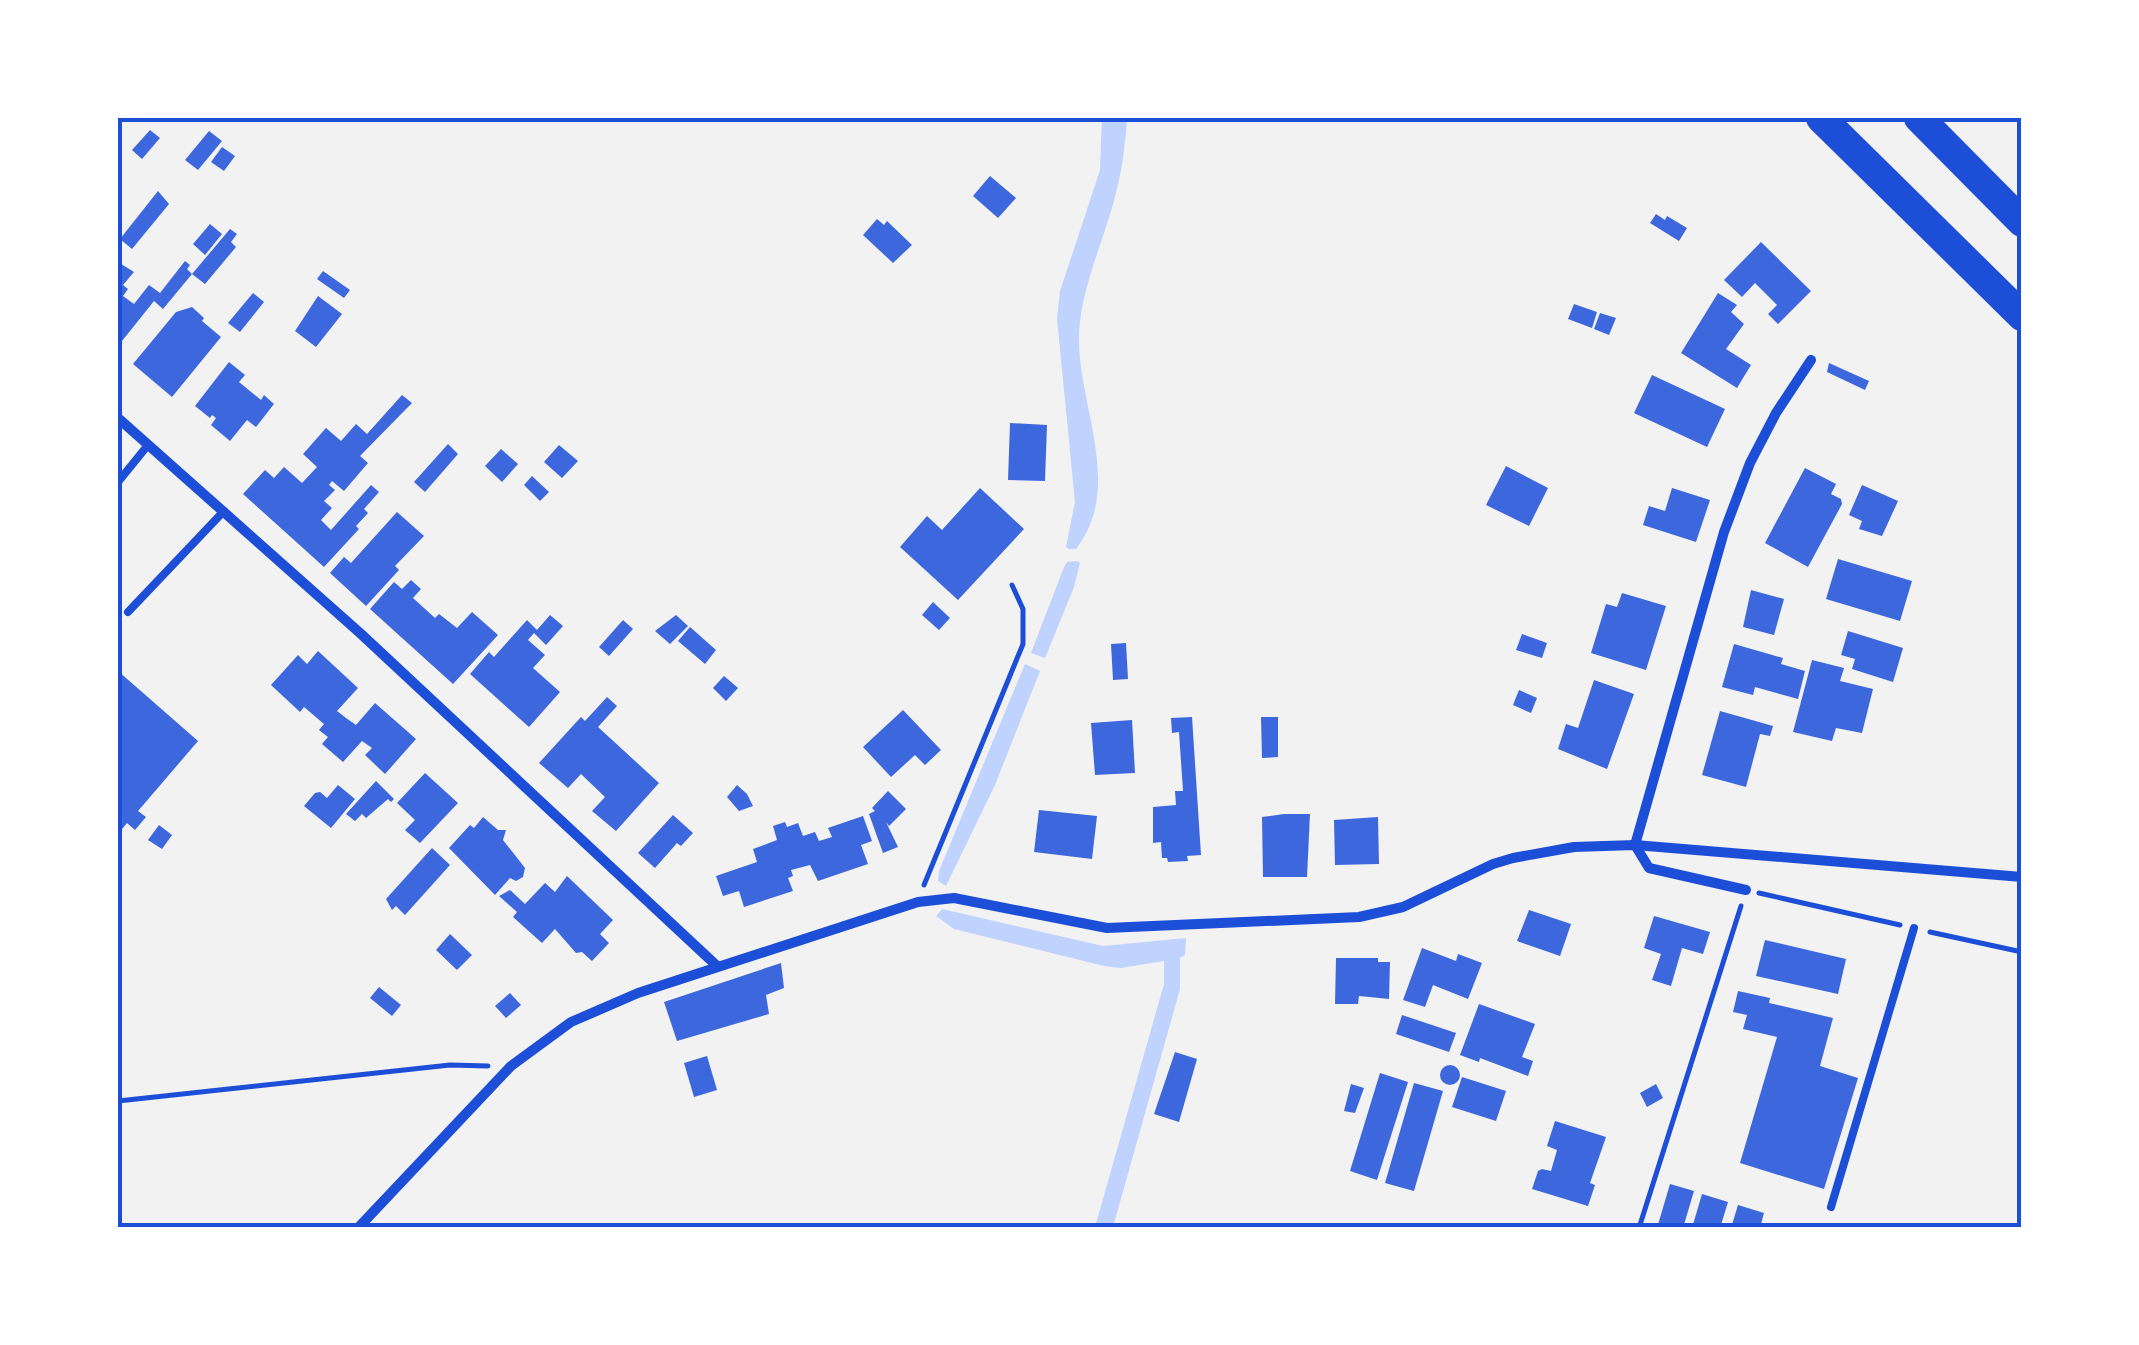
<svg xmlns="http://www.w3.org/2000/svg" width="2139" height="1345" viewBox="0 0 2139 1345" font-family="Ubuntu,sans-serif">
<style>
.water{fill:#bfd3fe}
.building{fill:#3d67dc}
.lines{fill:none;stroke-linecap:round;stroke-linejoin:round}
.path{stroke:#1d4ed8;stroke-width:5}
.service{stroke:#1d4ed8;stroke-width:8}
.minor{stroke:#1d4ed8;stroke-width:10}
.motorway{stroke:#1d4ed8;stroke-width:30}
.neatline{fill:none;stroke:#1d4ed8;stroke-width:4}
</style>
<rect width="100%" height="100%" fill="#f2f2f2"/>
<g class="water">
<path d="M1102 118H1127C1125 156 1118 193 1105 230 1094 264 1081 296 1079 334 1077 405 1125 485 1076 549H1069L1066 547 1075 502 1057 319 1060 291 1100 170Z"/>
<polygon points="1077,561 1080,563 1074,587 1045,658 1031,653 1064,567 1067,562"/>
<polygon points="1025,664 1040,671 995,785 946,886 938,881 939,871"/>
<polygon points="942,909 1103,946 1186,938 1185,955 1180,958 1180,989 1113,1227 1095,1227 1164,984 1164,961 1121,968 1104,966 954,929 936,916"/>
</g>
<g class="building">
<polygon points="150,130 160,138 142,159 132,150"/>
<polygon points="209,131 222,141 198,170 185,160"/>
<polygon points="222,147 235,156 224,171 211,162"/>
<polygon points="990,176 1016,198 998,218 973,196"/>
<polygon points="158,191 169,204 132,249 120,239"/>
<polygon points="1656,214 1665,220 1667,216 1687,228 1679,241 1650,223"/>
<polygon points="877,219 884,225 887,221 912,245 893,263 863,235"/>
<polygon points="210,224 222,234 205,255 193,244"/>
<polygon points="230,229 237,234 231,242 236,247 205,284 192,274"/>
<polygon points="1761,242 1811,291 1778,324 1768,314 1777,305 1755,283 1742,297 1724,280"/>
<polygon points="185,261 190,265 187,269 192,274 163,309 154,301 118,346 118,262 134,272 123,285 128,289 123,296 134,304 149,285 160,293"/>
<polygon points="323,271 350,290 344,298 317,279"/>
<polygon points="253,293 264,302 240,332 228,323"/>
<polygon points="1718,293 1737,305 1731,312 1744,324 1726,349 1751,365 1737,388 1681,353"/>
<polygon points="318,296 342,314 316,347 295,331"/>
<polygon points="1574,304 1597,312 1592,328 1568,319"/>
<polygon points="192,307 204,318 202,321 221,337 172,397 133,364 176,312"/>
<polygon points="1600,313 1616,318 1609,335 1594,329"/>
<polygon points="229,362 245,375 239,382 261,400 264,395 274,404 256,427 247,420 230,441 211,425 216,418 212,415 210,418 195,406"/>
<polygon points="1829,363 1869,381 1865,390 1827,372"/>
<polygon points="1652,375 1725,409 1707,447 1634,413"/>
<polygon points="402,395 412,403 360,456 368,463 344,491 332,481 329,485 335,490 324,501 332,508 321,520 331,530 371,485 379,492 364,509 368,513 356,526 359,529 324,567 243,494 265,470 274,478 284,467 302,483 317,467 303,454 326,428 341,441 356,424 367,434"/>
<polygon points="1010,423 1047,425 1045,481 1008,480"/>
<polygon points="448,444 458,454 425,492 414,482"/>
<polygon points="559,445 578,461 562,478 544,462"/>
<polygon points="501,449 518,464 502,482 485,466"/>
<polygon points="1506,466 1548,488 1529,526 1486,505"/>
<polygon points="1805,468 1836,484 1831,494 1841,499 1842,504 1808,567 1765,543"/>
<polygon points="532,476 549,492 540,501 524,485"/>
<polygon points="1862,485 1898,501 1882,536 1859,529 1862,521 1849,515"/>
<polygon points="980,488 1024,529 958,600 900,547 927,516 942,530"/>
<polygon points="1672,488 1710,500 1696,542 1643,525 1649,506 1665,511"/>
<polygon points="397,512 424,536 395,566 399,570 366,606 330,573 344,557 351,563"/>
<polygon points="1838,559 1912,581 1900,621 1826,599"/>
<polygon points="411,580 421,589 413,598 435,618 439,614 457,628 472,612 498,635 453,684 370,609 394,582 402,589"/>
<polygon points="1751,590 1784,599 1774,635 1743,627"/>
<polygon points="1622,593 1666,606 1646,670 1591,653 1606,604 1617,607"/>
<polygon points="933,602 950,618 939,630 922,615"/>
<polygon points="550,615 563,626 546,645 534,633 528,640 545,655 533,668 560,692 529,727 470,674 489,652 494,657 527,620 537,630"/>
<polygon points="676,615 688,626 670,644 655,631"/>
<polygon points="623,620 633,629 609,656 599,647"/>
<polygon points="690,627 716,650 705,664 678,641"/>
<polygon points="1848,631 1903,648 1893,682 1852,669 1855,659 1841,655"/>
<polygon points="1522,634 1547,643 1542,658 1516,650"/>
<polygon points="1126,643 1128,679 1113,680 1111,644"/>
<polygon points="1734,644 1783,658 1781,664 1805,671 1798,699 1755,687 1753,695 1722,687"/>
<polygon points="318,651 358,688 337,711 346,718 356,725 375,703 416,739 385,774 365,755 372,748 362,741 343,762 322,744 328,737 319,730 324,724 304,707 300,712 271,685 298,655 307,664"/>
<polygon points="1812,660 1844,668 1840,681 1873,689 1862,733 1836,728 1832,741 1793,732"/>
<polygon points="118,671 198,741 138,811 146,817 135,830 127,823 118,834"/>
<polygon points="724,676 738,688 726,701 713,688"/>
<polygon points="1594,680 1634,694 1607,769 1558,749 1566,724 1578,728"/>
<polygon points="1519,690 1537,698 1531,713 1513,705"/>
<polygon points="607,697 617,706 598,727 659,783 616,831 592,811 605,797 581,774 568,788 539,763 581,717 585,721"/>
<polygon points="903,710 941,750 925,765 915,755 891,777 863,747"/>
<polygon points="1720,711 1773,726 1770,736 1760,734 1746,787 1702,775"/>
<polygon points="1192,717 1201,855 1187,856 1188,861 1168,862 1167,858 1162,858 1161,842 1153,843 1153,807 1176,805 1175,791 1183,791 1179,732 1172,733 1171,718"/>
<polygon points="1261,717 1278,717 1278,757 1262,758"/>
<polygon points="1132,720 1135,773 1095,775 1091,723"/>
<polygon points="425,773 458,803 420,843 405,830 415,820 397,803"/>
<polygon points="376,781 394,799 391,802 388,799 366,818 362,814 355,821 346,814"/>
<polygon points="338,785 355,799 331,828 304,806 315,793 320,792 327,798"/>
<polygon points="737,785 747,794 753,806 739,811 727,797"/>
<polygon points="888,791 906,809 889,826 886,822 898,847 883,853 869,814 875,811 872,808"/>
<polygon points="1039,810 1097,816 1092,859 1034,852"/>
<polygon points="1284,814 1310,814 1307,877 1263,877 1262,817"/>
<polygon points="673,815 693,833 681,846 677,843 655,868 638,853"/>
<polygon points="863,816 872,841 861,845 868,864 818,881 810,865 791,870 793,876 788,878 793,891 744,907 739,891 723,896 716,876 757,862 753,849 777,840 773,826 785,822 787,827 798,823 803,836 815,832 819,841 832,837 828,828"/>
<polygon points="483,817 498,830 506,830 503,840 525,868 523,877 516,881 510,878 495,895 449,848 470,825 474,828"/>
<polygon points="1378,817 1379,864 1335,865 1334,820"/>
<polygon points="159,825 172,835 162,849 148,840"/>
<polygon points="432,848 450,865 405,915 396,906 392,910 386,899"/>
<polygon points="567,876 613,920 600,934 609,943 592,961 582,952 576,953 555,929 542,943 513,917 517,912 499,896 510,890 525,904 545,883 555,892"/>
<polygon points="1529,910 1571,924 1560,956 1517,941"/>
<polygon points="1654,916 1710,932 1703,954 1682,948 1671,986 1652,980 1661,954 1644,948"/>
<polygon points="450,934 472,955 457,970 436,950"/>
<polygon points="1765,940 1846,959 1838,994 1756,976"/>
<polygon points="1422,948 1456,961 1458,954 1482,963 1468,999 1433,985 1425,1007 1403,1000"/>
<polygon points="1336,958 1378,958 1378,962 1390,962 1389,999 1359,996 1358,1004 1335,1004"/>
<polygon points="781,963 784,988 766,995 769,1014 677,1041 664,1002"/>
<polygon points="379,987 401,1005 392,1016 370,998"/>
<polygon points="1738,991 1770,998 1769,1003 1833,1018 1820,1066 1858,1078 1824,1189 1740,1163 1777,1037 1743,1029 1747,1015 1733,1012"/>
<polygon points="510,993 521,1005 506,1018 495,1006"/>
<polygon points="1479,1004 1535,1024 1522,1057 1533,1061 1528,1076 1480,1058 1479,1062 1460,1055"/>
<polygon points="1402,1015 1456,1033 1449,1052 1396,1034"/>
<polygon points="1175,1052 1197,1059 1179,1122 1154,1114"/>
<polygon points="707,1056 717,1090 694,1097 684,1063"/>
<circle cx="1450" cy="1075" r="10"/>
<polygon points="1380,1073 1408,1082 1377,1180 1350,1171"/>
<polygon points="1462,1077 1506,1091 1496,1121 1452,1107"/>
<polygon points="1414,1083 1443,1091 1414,1191 1385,1183"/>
<polygon points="1351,1084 1364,1088 1355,1113 1344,1111"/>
<polygon points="1656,1084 1663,1098 1647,1107 1640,1093"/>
<polygon points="1555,1121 1606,1137 1590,1183 1595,1185 1588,1206 1532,1189 1538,1171 1542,1169 1551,1171 1557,1150 1547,1146"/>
<polygon points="1670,1184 1694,1191 1683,1228 1657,1228"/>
<polygon points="1702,1194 1728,1202 1720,1228 1692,1228"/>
<polygon points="1738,1205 1764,1213 1760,1228 1731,1228"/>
</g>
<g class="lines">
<g class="path">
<polyline points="924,885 1023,644 1023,609 1012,585"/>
<polyline points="1759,893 1900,925"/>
<polyline points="1930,932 2022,952"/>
<polyline points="118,1101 450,1065 488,1066"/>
<polyline points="1639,1228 1741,906"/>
</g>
<g class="service">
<polyline points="118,482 148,445"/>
<polyline points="128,612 224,511"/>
<polyline points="1831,1207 1914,928"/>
</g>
<g class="minor">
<polyline points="118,418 360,633 717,966"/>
<polyline points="1635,845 1724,532 1750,463 1776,413 1811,360"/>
<polyline points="1635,845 1649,868 1746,890"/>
<polyline points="358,1228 511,1066 571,1022 638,993 918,902 954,898 1107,928 1359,917 1403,907 1493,864 1513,858 1574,847 1635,845 2022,877"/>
</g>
<g class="motorway">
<polyline points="1821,118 2022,316"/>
<polyline points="1919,118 2022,222"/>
</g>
</g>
<rect width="2139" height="1345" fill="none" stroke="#ffffff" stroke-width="240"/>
<rect x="120" y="120" width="1899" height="1105" class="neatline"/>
</svg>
